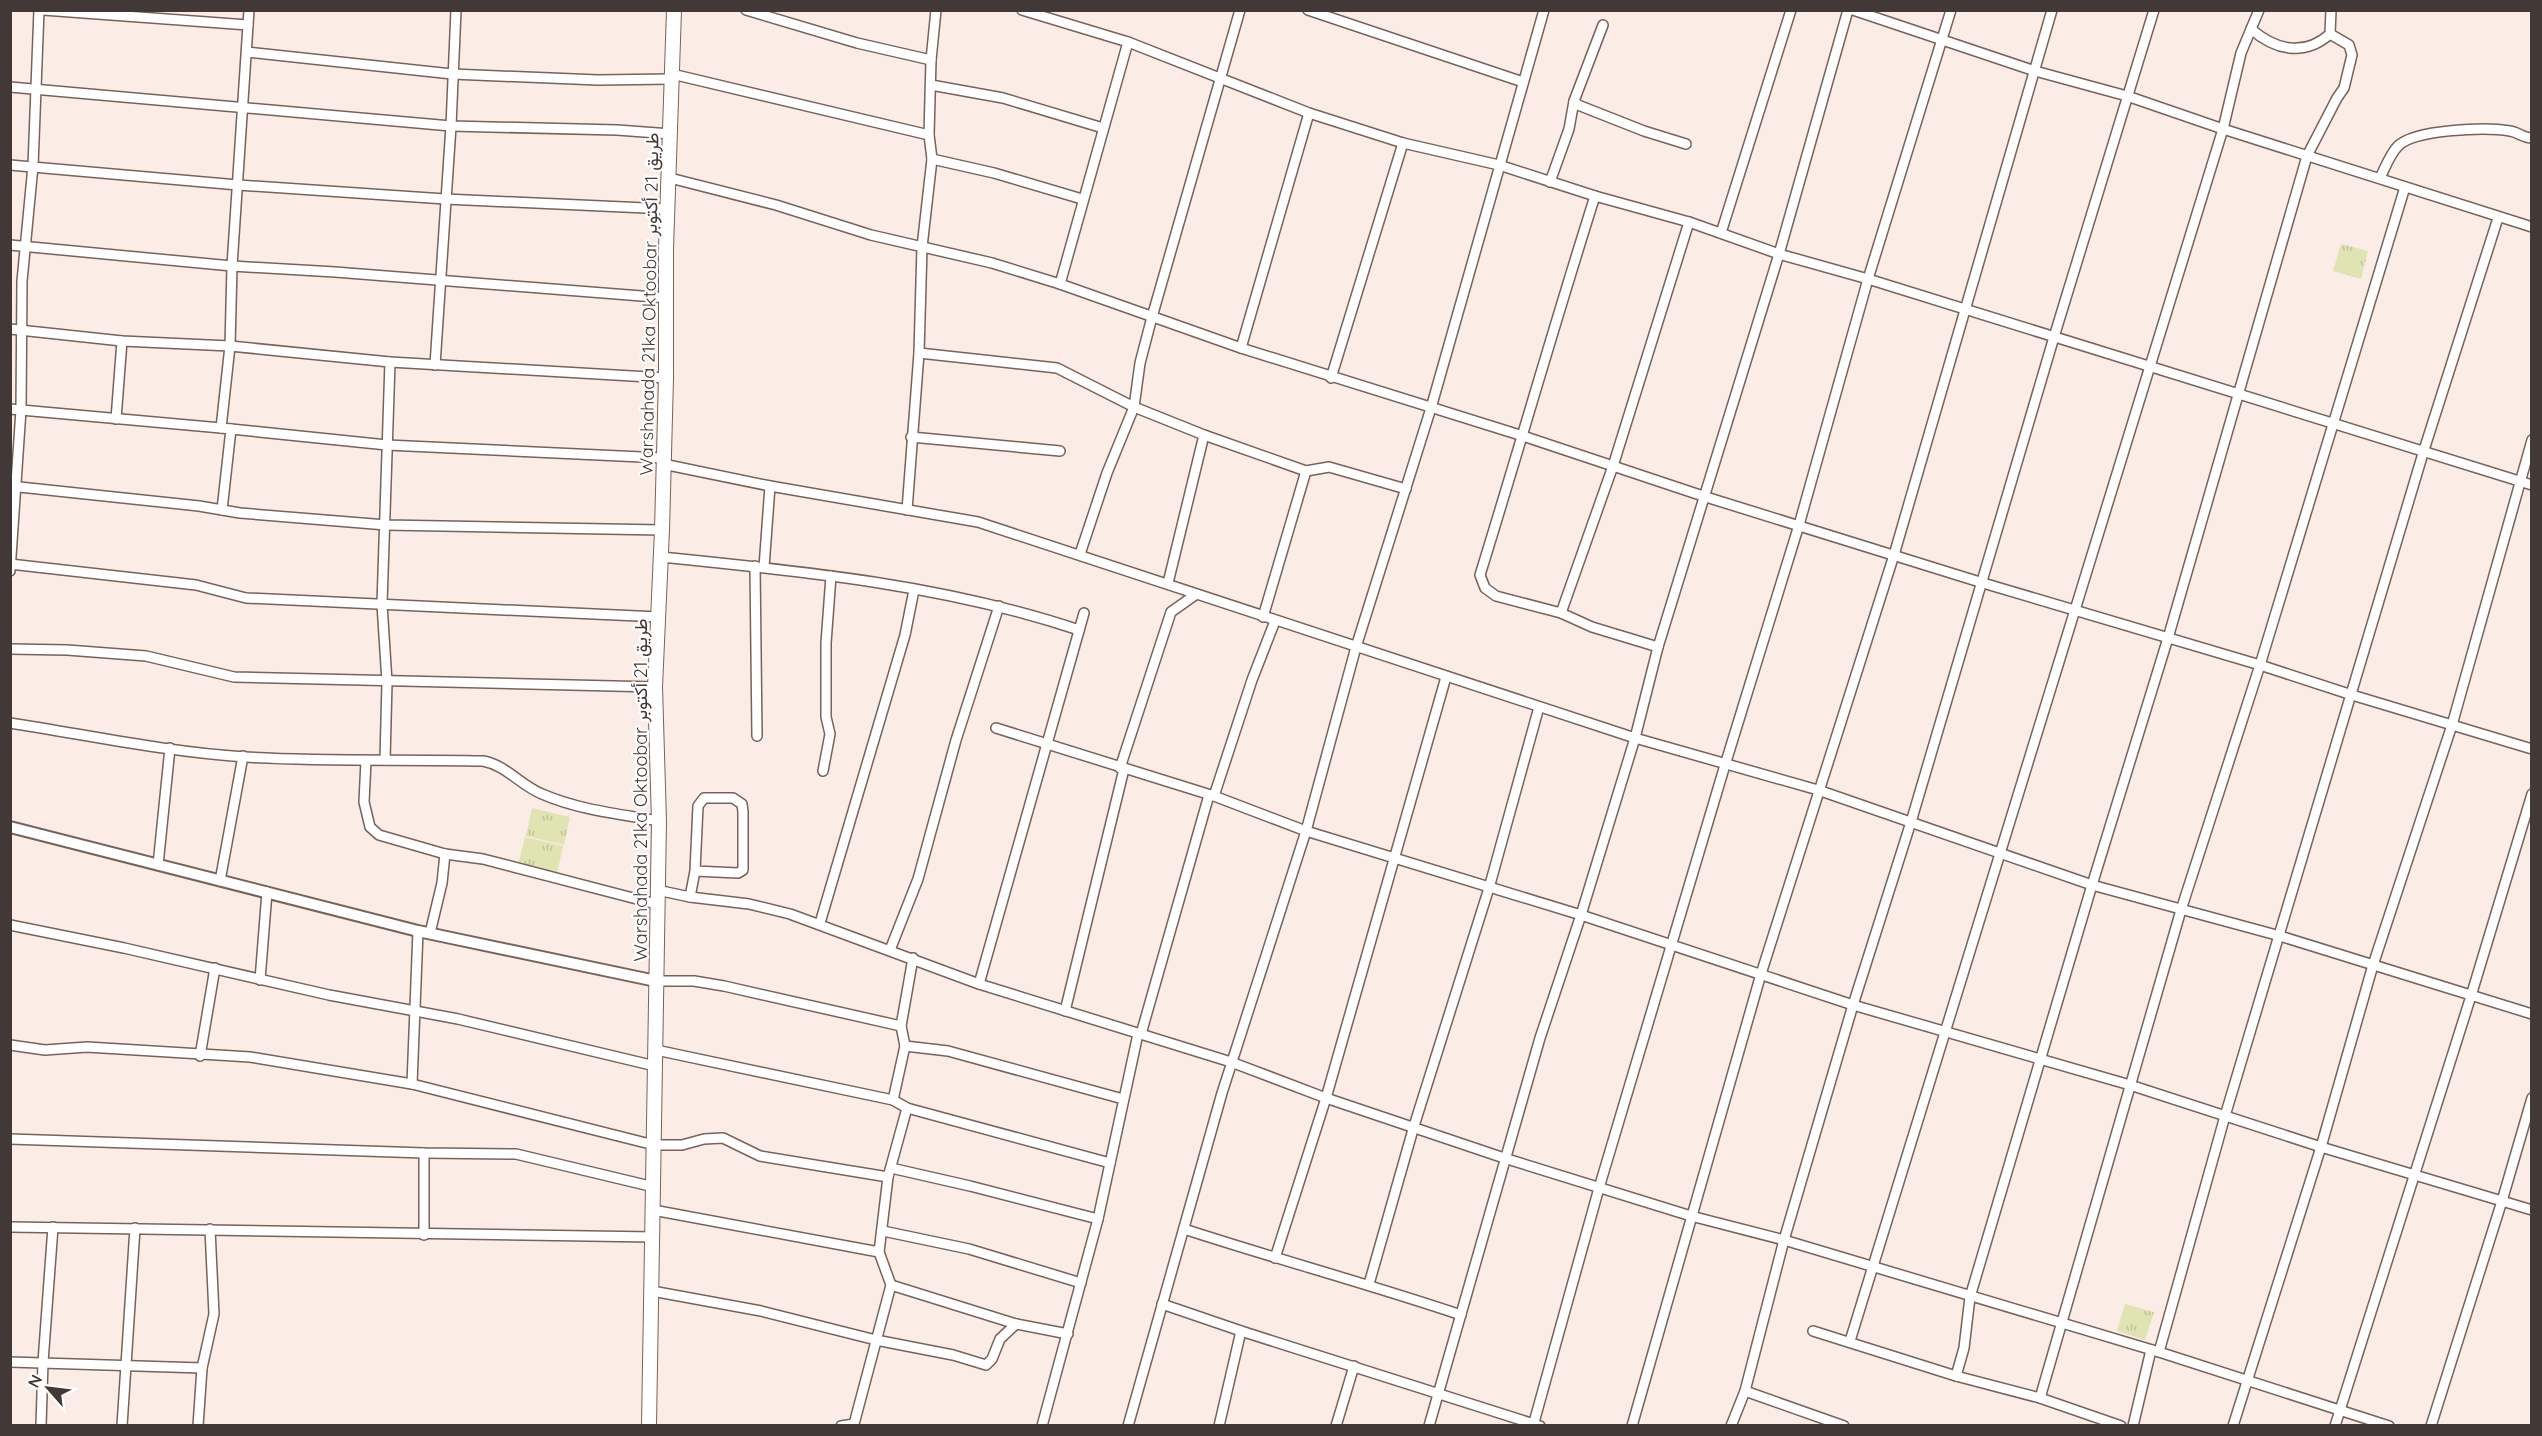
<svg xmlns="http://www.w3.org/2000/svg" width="2542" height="1436" viewBox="0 0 2542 1436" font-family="Quicksand,Vazirmatn,sans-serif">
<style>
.grass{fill:url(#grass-tufts)}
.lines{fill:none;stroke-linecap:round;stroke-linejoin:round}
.minor-casing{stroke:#78625a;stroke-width:12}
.tertiary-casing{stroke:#78625a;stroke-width:14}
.primary-casing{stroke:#78625a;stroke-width:16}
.minor{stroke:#fff;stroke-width:9}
.tertiary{stroke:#fff;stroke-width:10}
.primary{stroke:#fff;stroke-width:14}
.labels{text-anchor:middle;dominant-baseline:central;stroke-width:4.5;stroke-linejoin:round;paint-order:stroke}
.street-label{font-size:18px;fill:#423835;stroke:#fff}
</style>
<defs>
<pattern id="grass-tufts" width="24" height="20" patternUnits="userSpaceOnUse" patternTransform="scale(1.5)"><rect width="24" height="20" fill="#e0e4b2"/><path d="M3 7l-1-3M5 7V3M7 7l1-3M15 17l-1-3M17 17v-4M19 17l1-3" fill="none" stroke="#c1c49a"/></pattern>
</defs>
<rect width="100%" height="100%" fill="#fcece6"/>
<g class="grass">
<polygon points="2341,244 2368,251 2361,279 2333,271"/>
<polygon points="532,808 570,817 564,845 526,836"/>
<polygon points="525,837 563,846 557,874 518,865"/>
<polygon points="2125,1304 2154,1312 2145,1340 2117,1331"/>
</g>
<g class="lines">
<g class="minor-casing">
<g id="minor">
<polyline points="43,10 248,25"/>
<polyline points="746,10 857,43 931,60"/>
<polyline points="1022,10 1128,42 1309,113 1403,143 1499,165 1595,196 1689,222 1779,254 1868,279 2532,485"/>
<polyline points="1308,10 1523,82"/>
<polyline points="1853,10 2035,71 2127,96 2223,129 2532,227"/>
<path d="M2251 29C2275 50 2304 57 2330 34L2331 10"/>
<polyline points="247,52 452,74 598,80 672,79"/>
<polyline points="672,74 929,135"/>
<polyline points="931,85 1003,98 1103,128"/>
<polyline points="10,87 451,126 617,130 671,134"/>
<polyline points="1574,101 1578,105 1644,131 1686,144"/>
<polyline points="932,159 994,173 1082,199"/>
<polyline points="10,165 238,185 445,199 668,209"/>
<polyline points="670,178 776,205 871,235 992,263 1060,284 1241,348 1523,436 1706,497 1983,583 2260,665 2352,695 2532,749"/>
<path d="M2380 178C2385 168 2390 154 2398 146 2415 129 2487 127 2510 131 2518 132 2523 138 2532 138"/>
<polyline points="1550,182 1569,129 1574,101 1603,25"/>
<path d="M1595 196C1555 322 1519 449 1480 575L1485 588 1496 596 1561 613 1592 627 1658 647"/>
<polyline points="1721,233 1791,10"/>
<polyline points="10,245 232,266 335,272 667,298"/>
<polyline points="1060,284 1128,42"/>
<polyline points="10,329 122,341 230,346 390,362 666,378"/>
<polyline points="1241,348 1309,113"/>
<polyline points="919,353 1057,368 1134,407 1204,435 1306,471 1329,467 1406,489"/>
<polyline points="435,365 451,126 456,10"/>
<polyline points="1331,378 1403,143"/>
<polyline points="10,409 221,428"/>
<polyline points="116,419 122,341"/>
<polyline points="231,429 387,445 663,458"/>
<polyline points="911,437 1060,451"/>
<polyline points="663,464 770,486 978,522 1635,738 1818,790 2092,885 2280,936 2532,1014"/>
<polyline points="10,486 199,506 240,513 386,525 662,530"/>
<polyline points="222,510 231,429 221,428 230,346 232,266 249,10"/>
<polyline points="907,510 919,353 922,247 932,159 929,135 931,60 936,10"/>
<polyline points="1080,554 1107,473 1134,407 1140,363 1152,317 1240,10"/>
<path d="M661 557C801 571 945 585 1079 630"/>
<polyline points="10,564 196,585 246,598 659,617"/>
<polyline points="755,566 757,736"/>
<polyline points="764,567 770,486"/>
<polyline points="10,571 21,410 22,281 33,166 39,10"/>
<polyline points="1168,583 1204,435"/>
<polyline points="1561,613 1613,466 1689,222"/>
<polyline points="1263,617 1306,471"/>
<polyline points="10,649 67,650 146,656 234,677 655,687"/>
<path d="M10 723C88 735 167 752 245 757 325 762 403 759 483 761 506 765 520 785 542 794 579 810 619 814 659 821"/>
<polyline points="996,728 1214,796 1306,831 1581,915 1853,1005 2130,1085 2321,1147 2532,1210"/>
<polyline points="385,760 387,682 382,604 390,362"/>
<polyline points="366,761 364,802 370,827 379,835 445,854 483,859 656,904"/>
<polyline points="1120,768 1171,612 1195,595"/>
<polyline points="823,771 830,734 826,717 826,643 831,576"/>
<polyline points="1214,796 1252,680 1275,621"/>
<polyline points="158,865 170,748"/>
<polyline points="220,881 243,756"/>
<polyline points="657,890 690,897 749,904 790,914 979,984 1231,1062 1326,1098 1504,1158 1691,1216 1784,1240 2159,1352 2389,1426"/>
<polyline points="690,897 695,871 698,806 704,798 733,798 742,804 743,812 743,870 738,873 695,871"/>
<polyline points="820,923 905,635 914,590"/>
<polyline points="10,925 124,948 329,995 458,1019 655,1066"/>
<polyline points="430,933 442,883 445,854"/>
<polyline points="890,950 918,879 956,740 999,606"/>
<polyline points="260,980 267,892"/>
<polyline points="656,981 694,981 724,986 901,1026"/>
<polyline points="979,984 1084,613"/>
<polyline points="1065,1011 1124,769"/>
<polyline points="1141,1034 1209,795"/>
<polyline points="10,1045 45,1050 87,1047 250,1057 412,1084 654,1145 682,1145 704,1139 723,1138 760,1156 888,1177"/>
<polyline points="905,1046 948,1051 1123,1099"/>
<polyline points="656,1050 893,1100 907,1108 1110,1163"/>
<polyline points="200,1056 215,968"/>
<polyline points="412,1084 418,931"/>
<polyline points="893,1100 905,1046 901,1026 913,958"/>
<polyline points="10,1139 424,1153 516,1154 654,1187"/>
<polyline points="891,1168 970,1186 1098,1219"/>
<polyline points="653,1210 879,1252 888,1177 907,1108"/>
<polyline points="10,1227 653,1237"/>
<path d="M1184 1229C1276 1259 1369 1284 1461 1315"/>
<polyline points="883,1231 969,1249 1081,1283"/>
<polyline points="424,1235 424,1153"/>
<polyline points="1275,1258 1326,1098 1446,677"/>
<polyline points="1369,1284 1414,1126 1489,888 1539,707"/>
<polyline points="891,1285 1016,1324"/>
<polyline points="652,1291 761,1311 876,1340 953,1355 986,1365 992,1359 1000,1339 1016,1324 1068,1334"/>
<polyline points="1162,1304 1241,1331 1540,1426"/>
<polyline points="1813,1331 1956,1376 2040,1398 2121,1426"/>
<polyline points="1850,1341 2223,129 2241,53 2259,10"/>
<polyline points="2159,1352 2225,1116 2424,450 2498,218"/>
<polyline points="10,1362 202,1368"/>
<polyline points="1956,1376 1964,1348 1970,1297 2092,885 2168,638 2307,156 2337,98 2344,88 2352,55 2349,45 2330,34"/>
<polyline points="1745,1391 1844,1426"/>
<polyline points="2040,1398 2181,910 2260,665 2405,187"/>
<polyline points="41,1426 43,1362 53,1227"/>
<polyline points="122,1426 135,1228"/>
<polyline points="198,1426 202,1368 214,1314 210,1229"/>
<polyline points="841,1426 854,1424 891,1285 879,1252"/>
<polyline points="1042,1426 1098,1219 1138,1034"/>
<polyline points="1128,1426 1222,1093 1306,831 1356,647 1431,408 1544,10"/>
<polyline points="1219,1426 1241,1331"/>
<polyline points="1336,1426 1354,1366"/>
<polyline points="1429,1426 1540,1038 1581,915 1635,738 1658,647 1779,254 1848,10"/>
<polyline points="1533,1426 1599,1188 1725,765 1799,525 1868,279 1951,10"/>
<polyline points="1632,1426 1761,974 1894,555 2052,10"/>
<polyline points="1731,1426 1745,1391 1784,1240 1853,1005 1911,822 2054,337 2154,10"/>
<polyline points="2133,1426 2151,1350"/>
<polyline points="2233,1426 2321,1147 2373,965 2452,725 2532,440"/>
<polyline points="2335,1426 2471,996 2532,794"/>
<polyline points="2431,1426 2502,1201 2532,1098"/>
</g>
</g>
<g class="tertiary-casing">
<polyline id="tertiary" points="10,827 418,931 656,981"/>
</g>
<g class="primary-casing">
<polyline id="primary" points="649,1426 659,821 655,687 662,530 666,378 666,249 674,10"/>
</g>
<use href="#minor" class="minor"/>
<use href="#tertiary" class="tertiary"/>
<use href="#primary" class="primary"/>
</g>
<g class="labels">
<g class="street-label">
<text transform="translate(649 304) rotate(-89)">Warshahada 21ka Oktoobar طريق 21 أكتوبر</text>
<text transform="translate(640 790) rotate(-90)">Warshahada 21ka Oktoobar طريق 21 أكتوبر</text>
</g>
</g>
<rect width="2542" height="1436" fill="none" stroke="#423835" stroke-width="24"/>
<g transform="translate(48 1388) rotate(298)" stroke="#ffffff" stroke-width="4.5" paint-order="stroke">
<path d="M0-4.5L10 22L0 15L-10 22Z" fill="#423835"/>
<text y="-9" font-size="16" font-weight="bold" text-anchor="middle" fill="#423835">N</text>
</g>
</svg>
